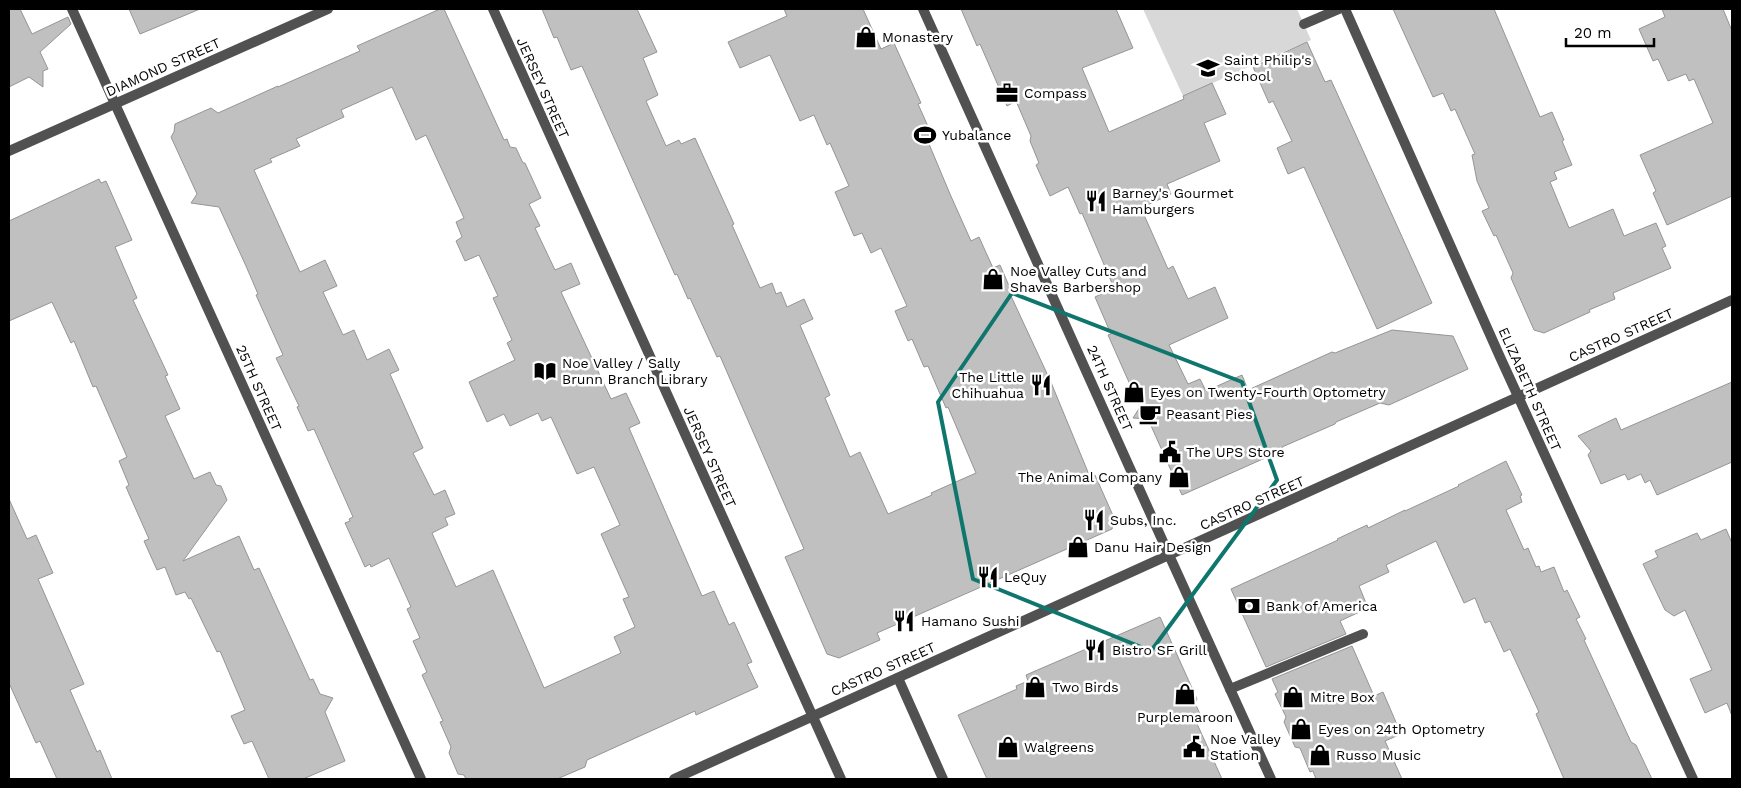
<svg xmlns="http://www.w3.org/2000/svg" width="1741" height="788" viewBox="0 0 1741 788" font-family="'Work Sans',sans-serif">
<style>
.green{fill:#d8d8d8}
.building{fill:#c0c0c0;stroke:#959595;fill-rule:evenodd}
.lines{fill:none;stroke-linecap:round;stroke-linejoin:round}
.service{stroke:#515151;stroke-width:10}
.minor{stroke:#515151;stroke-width:10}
.tertiary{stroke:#515151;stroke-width:10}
.marked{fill:none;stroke:#0f766e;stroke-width:4;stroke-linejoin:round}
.labels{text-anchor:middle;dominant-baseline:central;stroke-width:5;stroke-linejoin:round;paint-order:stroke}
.poi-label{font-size:14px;fill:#000;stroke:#fff;text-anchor:start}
.street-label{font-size:14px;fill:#000;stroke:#fff}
</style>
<rect width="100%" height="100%" fill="#fff"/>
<polygon class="green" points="1143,9 1297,9 1311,40 1183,96"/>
<g class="building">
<polygon points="9,9 20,9 32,34 68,17 71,24 40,52 48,69 43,71 43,87 29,77 9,87"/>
<polygon points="129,9 200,9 140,34"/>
<path d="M440 9H444L504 140 507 139 510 147 516 148 523 163H525L541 198 529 204 540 226 535 228 555 270 571 263 580 284 561 292 611 399 626 393 640 423 629 428 702 596 714 591 729 625 734 622 752 662 747 664 758 687 696 715 695 711 587 760 585 767 557 779H466L464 775 458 774 449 753 451 747 440 722 443 721 422 675 427 672 413 641 420 638 407 609 411 607 389 558 371 567 370 564 365 567 345 523 350 521 349 519 353 517 314 429 308 431 297 407 299 406 276 358 283 355 256 295 258 294 246 266 219 207 191 203 197 194 171 137 174 132 175 124 211 108 218 113 278 86V87L360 51 357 46ZM392 87 416 140 426 135 464 218 456 222 462 237 456 241 465 261 479 255 498 296 493 298 512 340 507 343 515 360 469 382 487 422 504 414 510 426 538 413 542 421 551 417 577 474 594 467 620 525 601 534 629 597 623 599 635 627 614 637 621 653 544 688 493 570 456 587 432 533 448 525 445 518 455 514 445 490 434 495 413 453 423 448 390 374 399 370 389 349 367 360 354 330 343 335 323 292 337 286 325 260 300 272 254 170 272 162 270 159 300 146 296 139 344 117 341 110Z"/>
<polygon points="542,9 637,9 657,52 643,58 658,95 646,101 666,146 679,140 681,144 695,138 734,224 732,225 760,288 772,283 776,294 781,292 787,307 804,299 813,319 800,325 830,395 825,398 850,457 860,452 888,514 932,495 931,493 976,473 948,407 946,408 928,366 924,367 912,339 908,341 895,311 907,306 881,248 871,253 862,233 854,236 835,192 849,186 830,143 827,145 814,115 800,121 770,55 740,68 728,42 787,16 784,9 863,9 881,49 894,43 921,103 918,104 935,142 929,144 950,194 971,241 979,237 993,268 1000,265 1013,295 1011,296 1050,380 1090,477 1095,475 1115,520 1112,529 877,633 880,640 839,658 827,654 785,557 804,549 720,356 717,357 690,298 688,299 677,274 675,275 582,66 571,70 557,37 554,38"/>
<polygon points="961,9 1116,9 1133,48 1082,68 1109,132 1184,99 1183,96 1212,83 1226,114 1204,123 1220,161 1167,184 1171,194 1141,208 1168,269 1173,266 1188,299 1215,287 1228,318 1169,345 1188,384 1200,379 1206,391 1242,375 1248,390 1332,352 1335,353 1392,330 1453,336 1468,369 1389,405 1380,403 1336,422 1335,424 1282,447 1283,450 1182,495 1148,419 1133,418 1140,407 1108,335 1111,334 1095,297 1114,288 1082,213 1080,214 1068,187 1050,196 1036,165 1039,163 1030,141 1031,136 1016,101 1007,106 980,44 977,46"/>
<polygon points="1393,9 1494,9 1540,117 1552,112 1564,140 1562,141 1572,165 1554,172 1557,179 1550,182 1569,228 1613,209 1624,236 1656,223 1666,246 1662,248 1671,268 1613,293 1615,299 1589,310 1590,312 1544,333 1534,330 1511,278 1513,273 1496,235 1494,236 1482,211 1489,208 1477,181 1472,155 1475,154 1455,109 1451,111 1443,93 1433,97"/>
<polygon points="1662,9 1723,9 1732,31 1732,196 1667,225 1653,193 1656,191 1640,155 1713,123 1694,79 1689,81 1686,74 1668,81 1658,59 1653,61 1639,29 1665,17"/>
<polygon points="1307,42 1325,82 1331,80 1432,303 1377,329 1304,167 1288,174 1277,148 1292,141 1273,101 1269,103 1253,67"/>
<polygon points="99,179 101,183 106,181 132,240 115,247 137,298 133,300 168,375 165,376 180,409 165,416 194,479 210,472 216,485 221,486 227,500 183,561 239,536 254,570 259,568 310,680 313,679 320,694 333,698 325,712 345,761 303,779 269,779 252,741 244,744 231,716 245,710 220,651 217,652 191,598 189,599 185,592 176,595 165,567 157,570 144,541 149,539 126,487 129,485 119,461 127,457 96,386 93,387 74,341 71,343 52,302 9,321 9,221"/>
<polygon points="1732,382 1732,462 1657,495 1650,480 1645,483 1641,474 1628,480 1625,474 1601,484 1588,455 1591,451 1578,436 1616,418 1621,430"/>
<polygon points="1506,461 1522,495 1520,496 1522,502 1506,510 1524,550 1528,548 1536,567 1539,566 1541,572 1554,567 1564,592 1567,590 1580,617 1576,619 1586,639 1584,640 1631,742 1636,745 1652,779 1564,779 1536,714 1539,712 1510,649 1504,652 1490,621 1485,623 1475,598 1464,603 1436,541 1386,565 1389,572 1359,586 1368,608 1340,621 1346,634 1266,667 1231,589 1338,540 1337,539 1367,525 1368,528 1405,510 1405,511 1459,486 1458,485"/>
<polygon points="9,499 27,539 36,535 53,573 38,579 84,684 70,690 97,752 100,750 112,779 57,779 40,741 36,743 9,683"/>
<polygon points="1726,529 1732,543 1732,716 1727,703 1705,713 1690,679 1712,670 1685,610 1674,616 1665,610 1643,564 1658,557 1655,551 1697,533 1701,540"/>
<polygon points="1160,617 1197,699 1195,703 1200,714 1194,717 1222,779 987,779 958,715 1017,689 1016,686 1028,681 1026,675"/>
<polygon points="1352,646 1374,696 1383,692 1401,734 1385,741 1402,779 1316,779 1313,771 1310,772 1300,748 1295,747 1284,722 1286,717 1275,694 1278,692 1272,679"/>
</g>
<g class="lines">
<g class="service">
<polyline points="1304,24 1339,9"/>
<polyline points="898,678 943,779"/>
<polyline points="1230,689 1363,634"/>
</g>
<g class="minor">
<polyline points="72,9 421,779"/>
<polyline points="493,9 841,779"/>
<polyline points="923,9 1169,555"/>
<polyline points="1345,9 1500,357 1693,779"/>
<polyline points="9,151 328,9"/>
</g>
<g class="tertiary">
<polyline points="1169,555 1271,779"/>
<polyline points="674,779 1732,300"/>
</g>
</g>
<path class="marked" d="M1012 293 1242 382 1277 480 1151 651 973 579 938 402Z"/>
<defs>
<g id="shop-bare" transform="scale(1.725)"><path d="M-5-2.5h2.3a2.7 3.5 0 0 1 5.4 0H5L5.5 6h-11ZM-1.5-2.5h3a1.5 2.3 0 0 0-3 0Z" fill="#000" stroke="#fff" stroke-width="2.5" paint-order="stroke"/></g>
<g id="school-bare" transform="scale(1.725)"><path d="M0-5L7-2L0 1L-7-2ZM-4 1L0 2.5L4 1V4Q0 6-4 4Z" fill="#000" stroke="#fff" stroke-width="2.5" paint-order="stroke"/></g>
<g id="office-bare" transform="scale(1.725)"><path d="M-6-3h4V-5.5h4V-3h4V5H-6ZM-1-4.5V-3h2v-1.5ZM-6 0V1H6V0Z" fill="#000" stroke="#fff" stroke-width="2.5" paint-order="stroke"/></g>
<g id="stadium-bare" transform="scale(1.725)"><path d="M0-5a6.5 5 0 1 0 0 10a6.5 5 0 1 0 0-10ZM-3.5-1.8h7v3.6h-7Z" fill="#000" stroke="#fff" stroke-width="2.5" paint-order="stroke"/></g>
<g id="restaurant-bare" transform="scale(1.725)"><path d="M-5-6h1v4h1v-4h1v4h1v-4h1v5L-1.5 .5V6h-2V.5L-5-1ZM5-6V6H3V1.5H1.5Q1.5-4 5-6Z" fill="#000" stroke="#fff" stroke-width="2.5" paint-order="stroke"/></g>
<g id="library-bare" transform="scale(1.725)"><path d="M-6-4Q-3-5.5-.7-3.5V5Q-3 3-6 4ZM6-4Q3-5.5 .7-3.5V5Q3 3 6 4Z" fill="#000" stroke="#fff" stroke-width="2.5" paint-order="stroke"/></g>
<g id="cafe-bare" transform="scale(1.725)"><path d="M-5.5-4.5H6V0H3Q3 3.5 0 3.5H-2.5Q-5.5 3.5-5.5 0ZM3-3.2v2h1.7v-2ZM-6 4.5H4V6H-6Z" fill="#000" stroke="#fff" stroke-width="2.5" paint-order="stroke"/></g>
<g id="civic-bare" transform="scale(1.725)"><path d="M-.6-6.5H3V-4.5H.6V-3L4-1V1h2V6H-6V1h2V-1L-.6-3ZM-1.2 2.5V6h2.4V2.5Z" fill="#000" stroke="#fff" stroke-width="2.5" paint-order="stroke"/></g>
<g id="bank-bare" transform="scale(1.725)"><path d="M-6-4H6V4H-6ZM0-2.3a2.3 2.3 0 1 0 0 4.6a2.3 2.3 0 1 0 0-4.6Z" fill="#000" stroke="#fff" stroke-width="2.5" paint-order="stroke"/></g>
</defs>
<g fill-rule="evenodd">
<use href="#shop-bare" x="866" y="37"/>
<use href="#school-bare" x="1208" y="68"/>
<use href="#office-bare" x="1007" y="93"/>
<use href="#stadium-bare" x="925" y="135"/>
<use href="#restaurant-bare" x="1096" y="201"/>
<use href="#shop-bare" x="993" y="279"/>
<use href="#library-bare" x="545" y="371"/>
<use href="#restaurant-bare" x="1041" y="385"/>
<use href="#shop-bare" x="1134" y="392"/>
<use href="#cafe-bare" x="1150" y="414"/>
<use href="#civic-bare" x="1170" y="452"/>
<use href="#shop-bare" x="1179" y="477"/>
<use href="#restaurant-bare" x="1094" y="520"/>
<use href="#shop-bare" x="1078" y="547"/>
<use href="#restaurant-bare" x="988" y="577"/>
<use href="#bank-bare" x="1249" y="606"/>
<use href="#restaurant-bare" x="904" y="621"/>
<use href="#restaurant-bare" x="1095" y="650"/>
<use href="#shop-bare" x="1035" y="687"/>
<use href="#shop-bare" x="1185" y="694"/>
<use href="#shop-bare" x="1293" y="697"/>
<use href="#shop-bare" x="1301" y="729"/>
<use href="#shop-bare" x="1008" y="747"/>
<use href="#civic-bare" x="1194" y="747"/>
<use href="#shop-bare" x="1320" y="755"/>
</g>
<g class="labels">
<g class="poi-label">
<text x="882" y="37">Monastery</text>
<text x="1224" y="60">Saint Philip's<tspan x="1224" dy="16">School</tspan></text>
<text x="1024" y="93">Compass</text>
<text x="942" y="135">Yubalance</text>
<text x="1112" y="193">Barney's Gourmet<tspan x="1112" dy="16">Hamburgers</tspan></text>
<text x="1010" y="271">Noe Valley Cuts and<tspan x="1010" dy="16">Shaves Barbershop</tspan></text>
<text x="562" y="363">Noe Valley / Sally<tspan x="562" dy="16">Brunn Branch Library</tspan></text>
<text x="1024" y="377" text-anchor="end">The Little<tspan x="1024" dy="16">Chihuahua</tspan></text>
<text x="1150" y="392">Eyes on Twenty-Fourth Optometry</text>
<text x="1166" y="414">Peasant Pies</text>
<text x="1186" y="452">The UPS Store</text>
<text x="1162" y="477" text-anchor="end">The Animal Company</text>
<text x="1110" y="520">Subs, Inc.</text>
<text x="1094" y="547">Danu Hair Design</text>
<text x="1004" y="577">LeQuy</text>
<text x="1266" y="606">Bank of America</text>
<text x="921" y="621">Hamano Sushi</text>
<text x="1112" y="650">Bistro SF Grill</text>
<text x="1052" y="687">Two Birds</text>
<text x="1310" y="697">Mitre Box</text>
<text x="1185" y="717" text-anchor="middle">Purplemaroon</text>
<text x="1318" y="729">Eyes on 24th Optometry</text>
<text x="1210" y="739">Noe Valley<tspan x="1210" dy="16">Station</tspan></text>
<text x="1024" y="747">Walgreens</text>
<text x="1336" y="755">Russo Music</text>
</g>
<g class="street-label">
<text transform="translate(163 67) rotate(-24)">DIAMOND STREET</text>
<text transform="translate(543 88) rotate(66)">JERSEY STREET</text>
<text transform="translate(1621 335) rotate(-24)">CASTRO STREET</text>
<text transform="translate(259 388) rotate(66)">25TH STREET</text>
<text transform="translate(1110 388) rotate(66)">24TH STREET</text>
<text transform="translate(1530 389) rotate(66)">ELIZABETH STREET</text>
<text transform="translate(710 457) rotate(66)">JERSEY STREET</text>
<text transform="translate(1252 503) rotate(-24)">CASTRO STREET</text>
<text transform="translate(883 669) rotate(-24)">CASTRO STREET</text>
</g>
</g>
<rect width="1741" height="788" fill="none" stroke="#000000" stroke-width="20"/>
<path d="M1566 38v8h88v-8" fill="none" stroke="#000000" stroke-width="2.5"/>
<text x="1574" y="38" font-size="15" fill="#000000" stroke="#ffffff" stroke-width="4" paint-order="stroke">20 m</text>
</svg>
